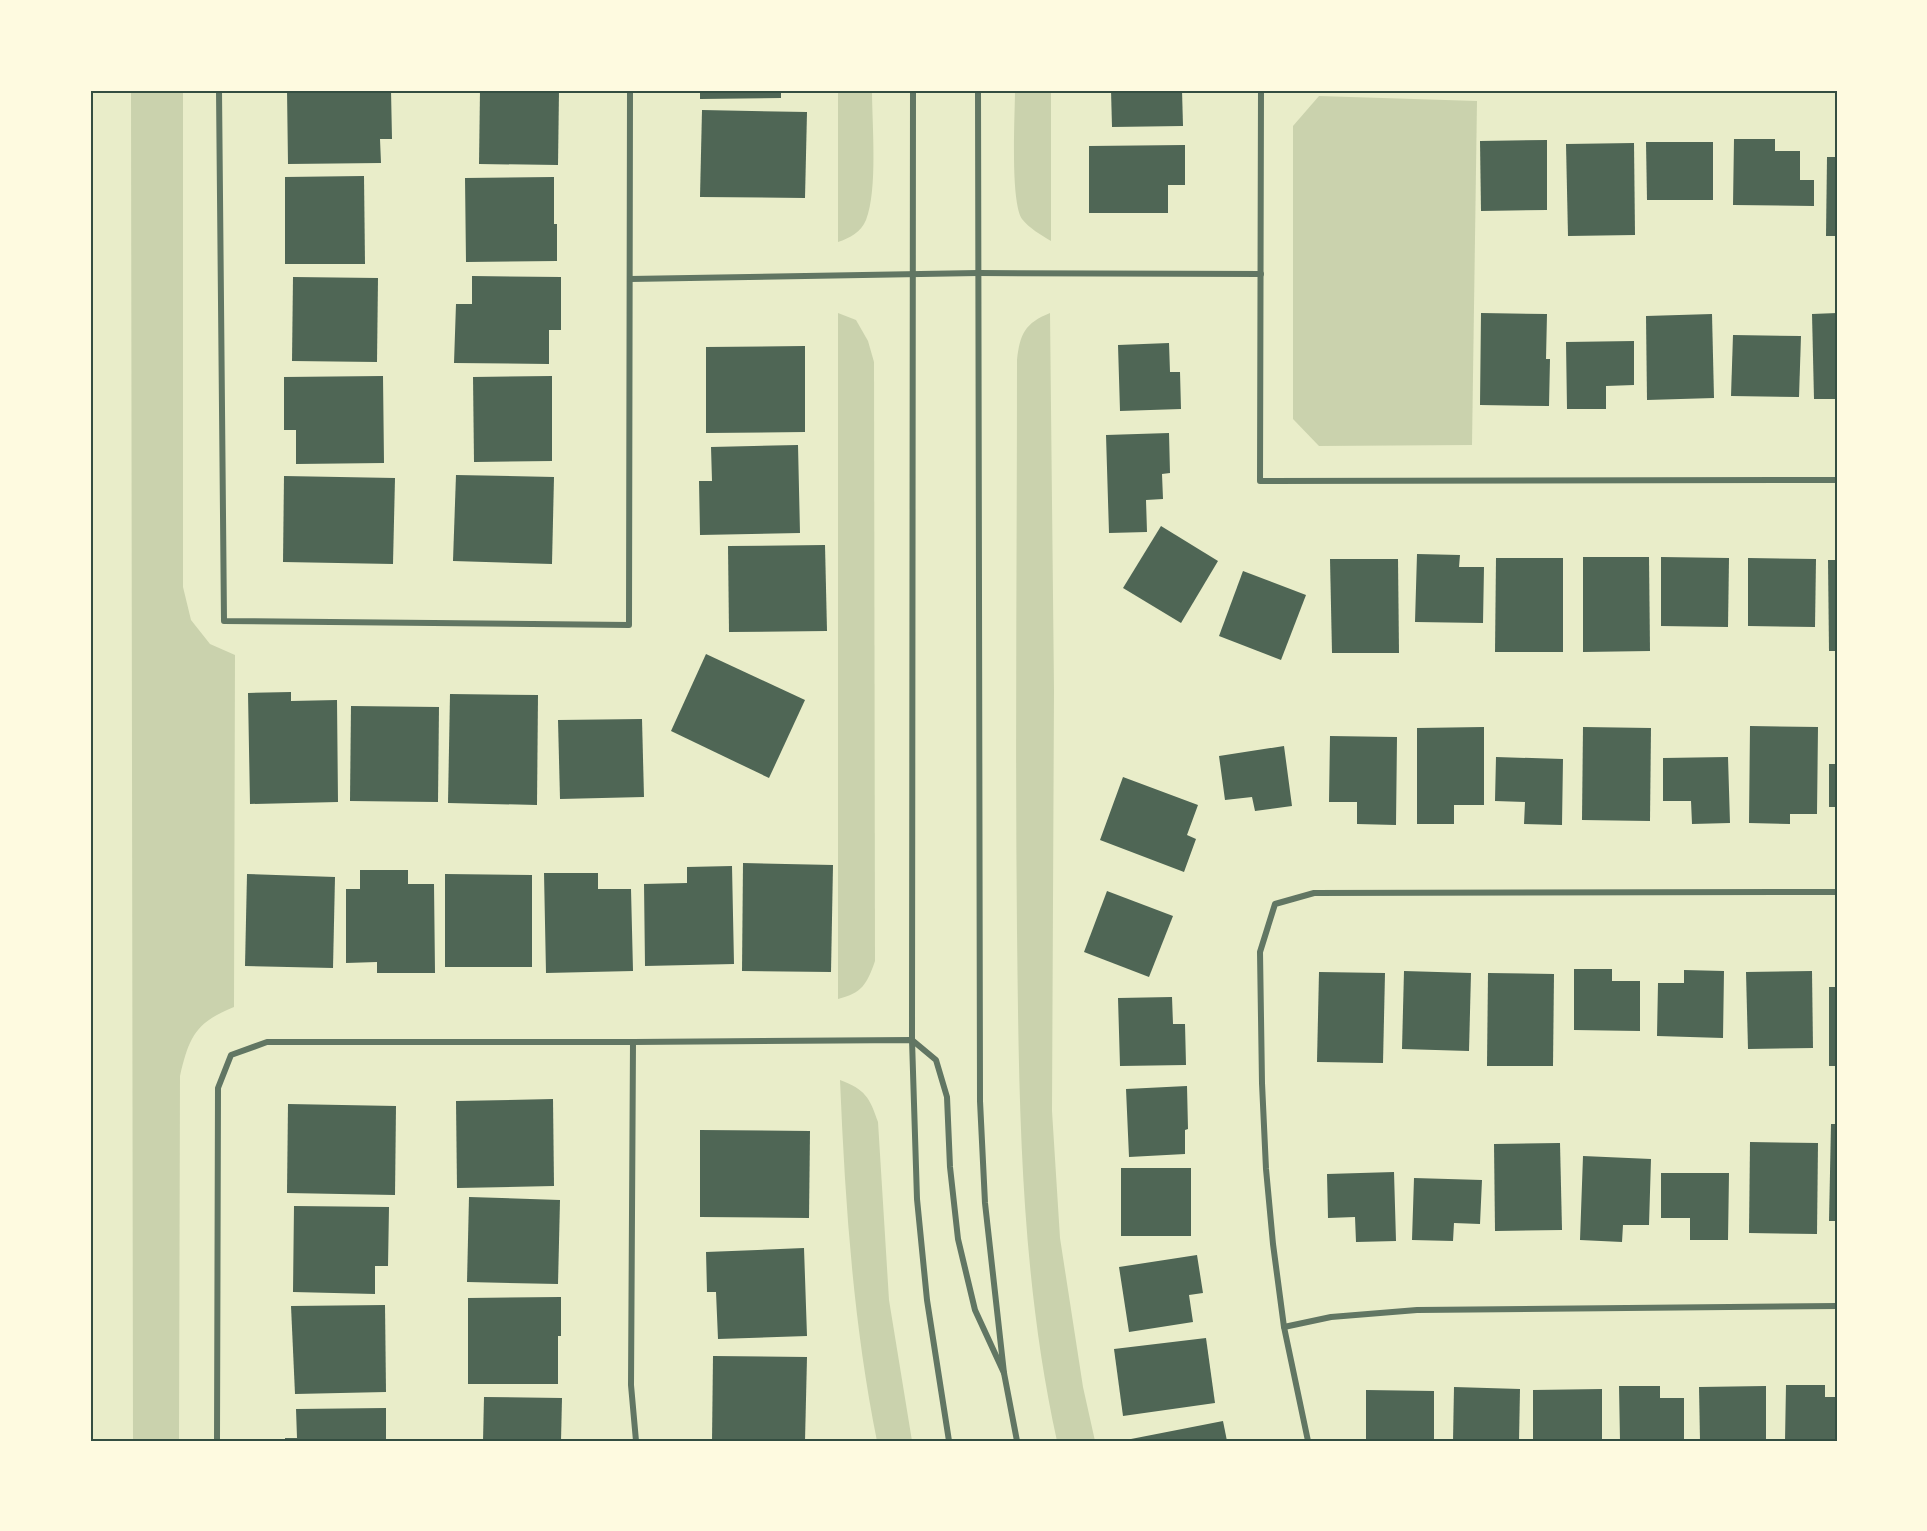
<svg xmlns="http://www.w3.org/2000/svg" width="1927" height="1531" viewBox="0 0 1927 1531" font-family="'Exo 2',sans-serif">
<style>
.green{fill:#cad2ad}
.building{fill:#4f6655}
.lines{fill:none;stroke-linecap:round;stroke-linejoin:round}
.minor{stroke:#617663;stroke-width:6}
.neatline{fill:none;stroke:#344e41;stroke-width:2}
</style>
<rect width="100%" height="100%" fill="#e9edc9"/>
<g class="green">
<path d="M131 90H183V587L191 620 210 644 235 655 234 1007C196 1022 189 1037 180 1076L179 1441H133Z"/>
<path d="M838 90H872C872 124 878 190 866 220 861 232 850 238 838 242Z"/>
<path d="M1015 90H1051V241C1041 235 1029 228 1022 219 1010 201 1015 115 1015 90Z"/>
<polygon points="1319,96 1477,101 1472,445 1319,446 1293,419 1293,126"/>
<path d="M838 313 856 320 868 341 874 362 875 961C867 984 862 993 838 999Z"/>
<path d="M1050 313 1054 690 1052 1111 1060 1238 1083 1387 1095 1441H1057C1020 1273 1019 1103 1017 932 1015 741 1017 551 1017 360 1020 334 1025 323 1050 313Z"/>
<path d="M840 1080C865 1089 870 1098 878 1122L889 1300 912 1441H877C853 1322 845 1201 840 1080Z"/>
</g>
<g class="building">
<polygon points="287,90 391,90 392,139 380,139 381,163 288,164"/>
<polygon points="480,90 559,90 558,165 479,164"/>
<polygon points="700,90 781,90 781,98 700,99"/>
<polygon points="1111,90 1182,90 1183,126 1112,127"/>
<polygon points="702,110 807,112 805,198 700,197"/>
<polygon points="1734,139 1775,139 1775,151 1800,151 1800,180 1814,180 1814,206 1733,205"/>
<polygon points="1547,140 1547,210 1481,211 1480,141"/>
<polygon points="1646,142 1713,142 1713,200 1647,200"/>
<polygon points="1634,143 1635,235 1568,236 1566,144"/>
<polygon points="1185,145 1185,185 1168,185 1168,213 1089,213 1089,146"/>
<polygon points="1827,157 1837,157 1837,236 1826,236"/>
<polygon points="364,176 365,264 285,264 285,177"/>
<polygon points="554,177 554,224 557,224 557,261 466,262 465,178"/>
<polygon points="472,276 561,277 561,330 549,330 549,364 454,363 456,304 472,304"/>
<polygon points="293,277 378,278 377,362 292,361"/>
<polygon points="1481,313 1547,314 1546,359 1550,359 1549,406 1480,405"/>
<polygon points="1837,313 1837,399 1814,399 1812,314"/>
<polygon points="1712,314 1714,398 1647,400 1646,316"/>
<polygon points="1733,335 1801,336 1799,397 1731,396"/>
<polygon points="1634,341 1634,385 1606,386 1606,409 1567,409 1566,342"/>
<polygon points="1169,343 1170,372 1180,372 1181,409 1120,411 1118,345"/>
<polygon points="805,346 805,432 706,433 706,347"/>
<polygon points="383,376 384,463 296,464 296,430 284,430 284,377"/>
<polygon points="552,376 552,461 474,462 473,377"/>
<polygon points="1169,433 1170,473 1162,474 1163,499 1146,500 1147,532 1109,533 1106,435"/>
<polygon points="798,445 800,533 700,535 699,481 712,481 711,447"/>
<polygon points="456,475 554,477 552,564 453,561"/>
<polygon points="284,476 395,478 393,564 283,562"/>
<polygon points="1161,526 1218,561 1181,623 1123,588"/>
<polygon points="825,545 827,631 729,632 728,546"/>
<polygon points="1417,554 1460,555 1459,567 1484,567 1483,623 1415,622"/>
<polygon points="1583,557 1649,557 1650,651 1583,652"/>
<polygon points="1661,557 1729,558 1728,627 1661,626"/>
<polygon points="1496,558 1563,558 1563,652 1495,652"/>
<polygon points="1748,558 1816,559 1815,627 1748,626"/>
<polygon points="1330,559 1398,559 1399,653 1332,653"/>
<polygon points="1828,560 1837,560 1837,651 1829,651"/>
<polygon points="1243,571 1306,595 1281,660 1219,636"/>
<polygon points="706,654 805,700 769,778 671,731"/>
<polygon points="291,692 291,701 337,700 338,802 250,804 248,693"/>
<polygon points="450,694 538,695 537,805 448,803"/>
<polygon points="351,706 439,707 438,802 350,801"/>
<polygon points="642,719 644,797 560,799 558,720"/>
<polygon points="1750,726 1818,727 1817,814 1790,814 1790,824 1749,823"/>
<polygon points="1484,727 1484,805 1454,805 1454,824 1417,824 1417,728"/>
<polygon points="1583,727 1651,728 1650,821 1582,820"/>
<polygon points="1330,736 1397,737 1396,825 1357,824 1357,802 1329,802"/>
<polygon points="1284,746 1292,806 1255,811 1252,797 1225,800 1219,756"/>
<polygon points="1496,757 1563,759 1562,825 1524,824 1525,802 1495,801"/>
<polygon points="1728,757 1730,823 1692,824 1691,801 1663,801 1663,758"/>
<rect x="1829" y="764" width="8" height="43"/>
<polygon points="1123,777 1198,805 1187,835 1196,839 1184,872 1100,840"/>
<polygon points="743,863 833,865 831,972 742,971"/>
<polygon points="732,866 734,964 645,966 644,884 687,883 687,867"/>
<polygon points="360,870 408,870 408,884 434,884 435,973 377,973 377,962 346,963 346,889 360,889"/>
<polygon points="544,873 598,873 598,889 631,889 633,971 546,973"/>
<polygon points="247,874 335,877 333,968 245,966"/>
<polygon points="445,874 532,875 532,967 445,967"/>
<polygon points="1107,891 1173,916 1149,977 1084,952"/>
<polygon points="1574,969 1612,969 1612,981 1640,981 1640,1031 1574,1030"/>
<polygon points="1684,970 1724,971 1723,1038 1657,1036 1658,983 1684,983"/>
<polygon points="1404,971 1471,973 1469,1051 1402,1049"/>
<polygon points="1812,971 1813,1048 1748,1049 1746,972"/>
<polygon points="1319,972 1385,973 1383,1063 1317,1062"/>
<polygon points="1488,973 1554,974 1553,1066 1487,1066"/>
<rect x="1829" y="987" width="8" height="79"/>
<polygon points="1172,997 1173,1024 1185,1024 1186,1065 1120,1066 1118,998"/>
<polygon points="1187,1086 1188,1129 1185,1130 1185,1154 1129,1157 1126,1089"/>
<polygon points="553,1099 554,1186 457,1188 456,1101"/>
<polygon points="288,1104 396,1106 395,1195 287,1193"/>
<polygon points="1831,1124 1837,1124 1837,1221 1829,1221"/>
<polygon points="700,1130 810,1131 809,1218 700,1217"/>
<polygon points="1750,1142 1818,1143 1817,1234 1749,1233"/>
<polygon points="1560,1143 1562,1230 1495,1231 1494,1144"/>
<polygon points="1583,1156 1651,1159 1649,1225 1623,1225 1622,1242 1580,1240"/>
<rect x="1121" y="1168" width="70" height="68"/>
<polygon points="1394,1172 1396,1241 1356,1242 1355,1217 1328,1218 1327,1174"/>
<polygon points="1661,1173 1729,1173 1728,1240 1690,1240 1690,1218 1661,1218"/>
<polygon points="1414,1178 1482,1180 1480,1224 1454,1223 1453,1241 1412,1240"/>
<polygon points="469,1197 560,1200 558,1284 467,1282"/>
<polygon points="294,1206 389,1207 388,1266 375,1266 375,1294 293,1292"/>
<polygon points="804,1248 807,1336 718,1339 716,1292 707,1292 706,1252"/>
<polygon points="1197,1255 1203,1293 1189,1295 1193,1322 1129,1332 1119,1267"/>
<polygon points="561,1297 561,1336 558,1336 558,1384 468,1384 468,1298"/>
<polygon points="385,1305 386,1392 295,1394 291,1306"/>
<polygon points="1206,1338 1215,1403 1123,1416 1114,1349"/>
<polygon points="713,1356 807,1357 805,1441 712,1441"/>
<polygon points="1786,1385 1825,1385 1825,1397 1837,1397 1837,1441 1785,1441"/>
<polygon points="1619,1386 1660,1386 1660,1398 1684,1398 1684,1441 1620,1441"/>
<polygon points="1766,1386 1766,1441 1700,1441 1699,1387"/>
<polygon points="1454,1387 1520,1389 1519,1441 1453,1441"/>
<polygon points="1602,1389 1602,1441 1533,1441 1533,1390"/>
<polygon points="1366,1390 1434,1391 1434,1441 1366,1441"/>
<polygon points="484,1397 562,1398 561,1441 483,1441"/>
<polygon points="386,1408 386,1441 285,1441 285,1438 297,1438 296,1409"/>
<polygon points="1223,1421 1227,1441 1131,1441 1131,1439"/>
</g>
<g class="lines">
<g class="minor">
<polyline points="219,90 224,621 629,625 630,90"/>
<polyline points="913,90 912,1040 917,1199 927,1300 949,1441"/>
<polyline points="978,90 980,1101 985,1203 1004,1373 1017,1441"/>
<polyline points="1261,90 1260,481 1837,480"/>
<polyline points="630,279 978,273 1261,274"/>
<polyline points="633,1042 631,1385 636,1441"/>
<polyline points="1284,1327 1331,1317 1417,1310 1837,1306"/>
<polyline points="217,1441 218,1088 231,1055 267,1042 633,1042 912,1040 936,1060 947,1097 950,1167 958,1239 975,1310 1004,1373"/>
<polyline points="1308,1441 1284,1327 1273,1244 1266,1169 1262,1083 1260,952 1275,904 1314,893 1837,892"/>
</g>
</g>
<rect width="1927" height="1531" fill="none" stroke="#fefae0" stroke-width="183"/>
<rect x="92" y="92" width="1744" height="1348" class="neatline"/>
</svg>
